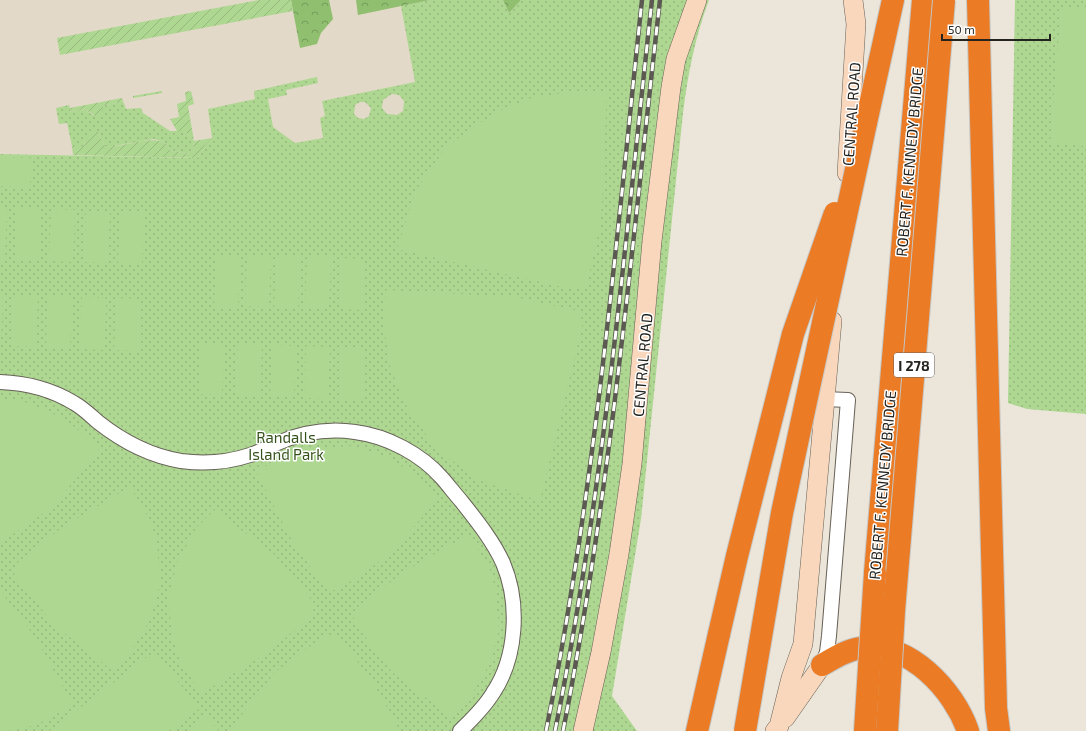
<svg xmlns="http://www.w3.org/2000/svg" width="1086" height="731" viewBox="0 0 1086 731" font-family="'Exo 2',sans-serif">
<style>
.built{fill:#e3d9c8}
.grass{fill:url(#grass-dots);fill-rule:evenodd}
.forest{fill:url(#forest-crowns)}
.garden{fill:url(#garden-furrows)}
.pitch{fill:#aed792}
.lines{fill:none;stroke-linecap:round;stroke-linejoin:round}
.street-casing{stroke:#676157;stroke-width:16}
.secondary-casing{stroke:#676157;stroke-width:20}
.highway-casing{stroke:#c6c6c4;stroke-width:24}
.street{stroke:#fff;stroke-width:14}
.secondary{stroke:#f9d7bd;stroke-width:19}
.highway{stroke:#eb7b24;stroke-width:22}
.rail-casing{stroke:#5c5952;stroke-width:4.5}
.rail{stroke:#fff;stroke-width:3;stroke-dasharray:9;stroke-linecap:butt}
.highway-bridge-casing{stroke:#c6c6c4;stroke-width:24;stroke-linecap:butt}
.highway-bridge{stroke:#eb7b24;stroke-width:22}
.labels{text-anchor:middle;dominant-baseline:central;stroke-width:3;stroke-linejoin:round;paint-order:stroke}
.shield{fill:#fff;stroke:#666562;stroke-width:1}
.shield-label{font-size:14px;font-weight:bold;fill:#25231e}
.street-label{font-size:15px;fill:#25231e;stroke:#fff}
.park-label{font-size:15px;fill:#35531c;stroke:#fff}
</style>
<defs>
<pattern id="grass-dots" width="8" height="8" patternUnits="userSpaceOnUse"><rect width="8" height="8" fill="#aed792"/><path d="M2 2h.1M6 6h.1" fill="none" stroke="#96b87d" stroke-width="1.8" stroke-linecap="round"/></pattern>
<pattern id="forest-crowns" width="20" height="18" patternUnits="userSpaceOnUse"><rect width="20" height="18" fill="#90bf6f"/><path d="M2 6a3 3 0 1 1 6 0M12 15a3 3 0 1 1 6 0" fill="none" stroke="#759b5b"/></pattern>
<pattern id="garden-furrows" width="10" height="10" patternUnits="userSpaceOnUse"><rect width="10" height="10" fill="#aed792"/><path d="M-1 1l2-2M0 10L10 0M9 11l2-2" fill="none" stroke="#96b87d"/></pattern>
</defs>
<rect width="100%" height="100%" fill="#ece6da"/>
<polygon class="built" points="0,0 521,0 448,87 407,145 258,159 0,154"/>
<g class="grass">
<path d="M430 0H503L509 13 521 0H709C695 37 688 74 683 113L641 519 612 696 637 731H0V154L198 158 205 145 212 138 208 109 255 99 254 91 317 77 318 83 286 90 287 95 268 99 273 127 295 143 323 138 320 118 325 116 322 101 415 82 401 6ZM392 94 399 95 404 101 403 111 397 115 387 114 382 108 383 100ZM360 102H365L371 108 369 116 364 119 358 118 354 114 355 105Z"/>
<polygon points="1015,0 1086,0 1086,414 1027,409 1008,403"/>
<polygon points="123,101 126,109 141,108 143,113 170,131 180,131 186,133 194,141 193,149 187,154 170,150 164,142 154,139 108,147 105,146 98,132 85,142 84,146 72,146 67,123 59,124 56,108 69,105 71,112 84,109 93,115 103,106"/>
</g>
<g class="forest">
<polygon points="291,0 329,0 333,19 321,33 317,44 300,48"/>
<polygon points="356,0 430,0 358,15"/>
<polygon points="503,0 521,0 509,13"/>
</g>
<g class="garden">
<polygon points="259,0 291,0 293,11 60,55 57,38"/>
<polygon points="162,91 162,93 133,98 133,96"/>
<path d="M191 91 194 104 188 106 194 141 212 138 205 145 198 158 73 155 72 146H84L88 134 92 131 98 132 105 146C126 148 144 136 164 142L170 150 187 154 193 149 194 141 186 133 177 131 170 119 179 117 177 104 186 101 185 92Z"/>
<polygon points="122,98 123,101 103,106 102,114 98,117 84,109 71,112 70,108"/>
</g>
<g class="pitch">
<polygon points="1061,7 1086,9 1086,146 1050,144"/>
<polygon points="574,92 607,93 601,221 587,285 575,290 397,249 416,190 447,146 496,112 534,97"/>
<polygon points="0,157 32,158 30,188 0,186"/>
<polygon points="0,208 7,208 5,259 0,259"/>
<polygon points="17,208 41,209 39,261 15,260"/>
<polygon points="51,209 75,210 73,262 49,261"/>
<polygon points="86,211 110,211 108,263 84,262"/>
<polygon points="120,212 144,213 142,264 118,264"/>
<polygon points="216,255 240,256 238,308 214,307"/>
<polygon points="247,255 271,256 269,307 245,306"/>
<polygon points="307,256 331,257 329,308 305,308"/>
<polygon points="276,257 300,257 298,309 274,308"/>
<polygon points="341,258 365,259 363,310 339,309"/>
<polygon points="386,290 515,297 578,311 583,323 540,501 481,481 437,450 403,401 389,363 384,323"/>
<polygon points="0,294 3,294 1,346 0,346"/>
<polygon points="13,295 38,296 36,347 11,346"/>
<polygon points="47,296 72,297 70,349 46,348"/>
<polygon points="82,297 106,298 105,350 80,349"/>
<polygon points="116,298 141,299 139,351 114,350"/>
<polygon points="200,343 224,343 222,395 199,394"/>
<polygon points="238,344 262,345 260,396 236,396"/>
<polygon points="273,345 296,346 294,397 270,396"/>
<polygon points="306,346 330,347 328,399 305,398"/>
<polygon points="341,348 365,348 363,400 339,399"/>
<path d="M16 399C54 412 73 421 100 451L51 508 0 543V400Z"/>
<polygon points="354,446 388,457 422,479 439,498 390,554 337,591 324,587 291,539 256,471 290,453 311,448"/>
<polygon points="130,487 150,520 157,541 160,584 151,618 131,652 113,671 54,625 14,574 18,562 64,526"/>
<polygon points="214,510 274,554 315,604 312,616 267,653 201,694 180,661 173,641 168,598 177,563 196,528"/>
<polygon points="469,534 489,567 495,587 499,630 489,665 469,699 451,717 392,672 353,621 356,608 402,573"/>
<path d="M0 590 35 637 73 705C48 719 30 731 0 731Z"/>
<polygon points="327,634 340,637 374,684 400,731 229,731 275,672"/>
<polygon points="155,651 199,709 169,731 49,731"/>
<polygon points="206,716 219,731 187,731"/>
</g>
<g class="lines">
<g class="street-casing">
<g id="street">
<path d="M0 382C27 383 51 389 74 403 83 408 90 415 98 422 122 441 151 456 181 461 204 464 229 462 250 455 259 452 267 448 275 444 300 433 328 428 355 432 387 436 421 454 442 478 449 486 455 494 462 502 477 521 493 541 503 563 520 603 517 657 493 693 484 708 472 719 460 731"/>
<polyline points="822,665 827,652 829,636 848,400 824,399"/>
</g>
</g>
<g class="secondary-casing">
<g id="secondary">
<polyline points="847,173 856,24 853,0"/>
<polyline points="785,718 822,665"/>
<polyline points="583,731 601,652 619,554 632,464 652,241 671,87 676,59 697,0"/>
<polyline points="775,731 779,726 791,678 803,644 832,321"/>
</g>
</g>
<g class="highway-casing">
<g id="highway">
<polyline points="978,0 996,708 999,731"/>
<polyline points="866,123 893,0"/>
<polyline points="875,573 923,0"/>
<path d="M822 665C834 658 847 650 861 648 909 641 954 690 968 731"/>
<polyline points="697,731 719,634"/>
</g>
</g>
<use href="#street" class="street"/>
<use href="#secondary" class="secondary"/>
<use href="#highway" class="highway"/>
<g class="rail-casing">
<g id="rail">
<path d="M546 731C595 490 616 244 642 0"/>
<path d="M555 731C604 490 625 244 652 0"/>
<path d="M563 731C611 489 632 244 660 0"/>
</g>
</g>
<use href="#rail" class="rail"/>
<g class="highway-bridge-casing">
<g id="highway-bridge">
<polyline points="719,634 737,556 793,334 835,213"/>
<polyline points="745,731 782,513 866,123"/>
<polyline points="865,731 875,573"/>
<polyline points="887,731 894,611 944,0"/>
</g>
</g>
<use href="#highway-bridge" class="highway-bridge"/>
</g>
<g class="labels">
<rect class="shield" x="894" y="353" width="40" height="24" rx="3"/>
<g class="shield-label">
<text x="914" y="365">I 278</text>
</g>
<g class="street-label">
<text transform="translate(851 114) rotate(-86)">CENTRAL ROAD</text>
<text transform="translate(909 162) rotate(-85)">ROBERT F. KENNEDY BRIDGE</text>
<text transform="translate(642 365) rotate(-85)">CENTRAL ROAD</text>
<text transform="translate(882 485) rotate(-85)">ROBERT F. KENNEDY BRIDGE</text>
</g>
<g class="park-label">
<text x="286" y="437">Randalls<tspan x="286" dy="17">Island Park</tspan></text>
</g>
</g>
<path d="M942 34v6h108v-6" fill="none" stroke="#25231e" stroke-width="2"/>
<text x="948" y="34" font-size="12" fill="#25231e" stroke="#ffffff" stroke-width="3" paint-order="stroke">50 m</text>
</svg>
